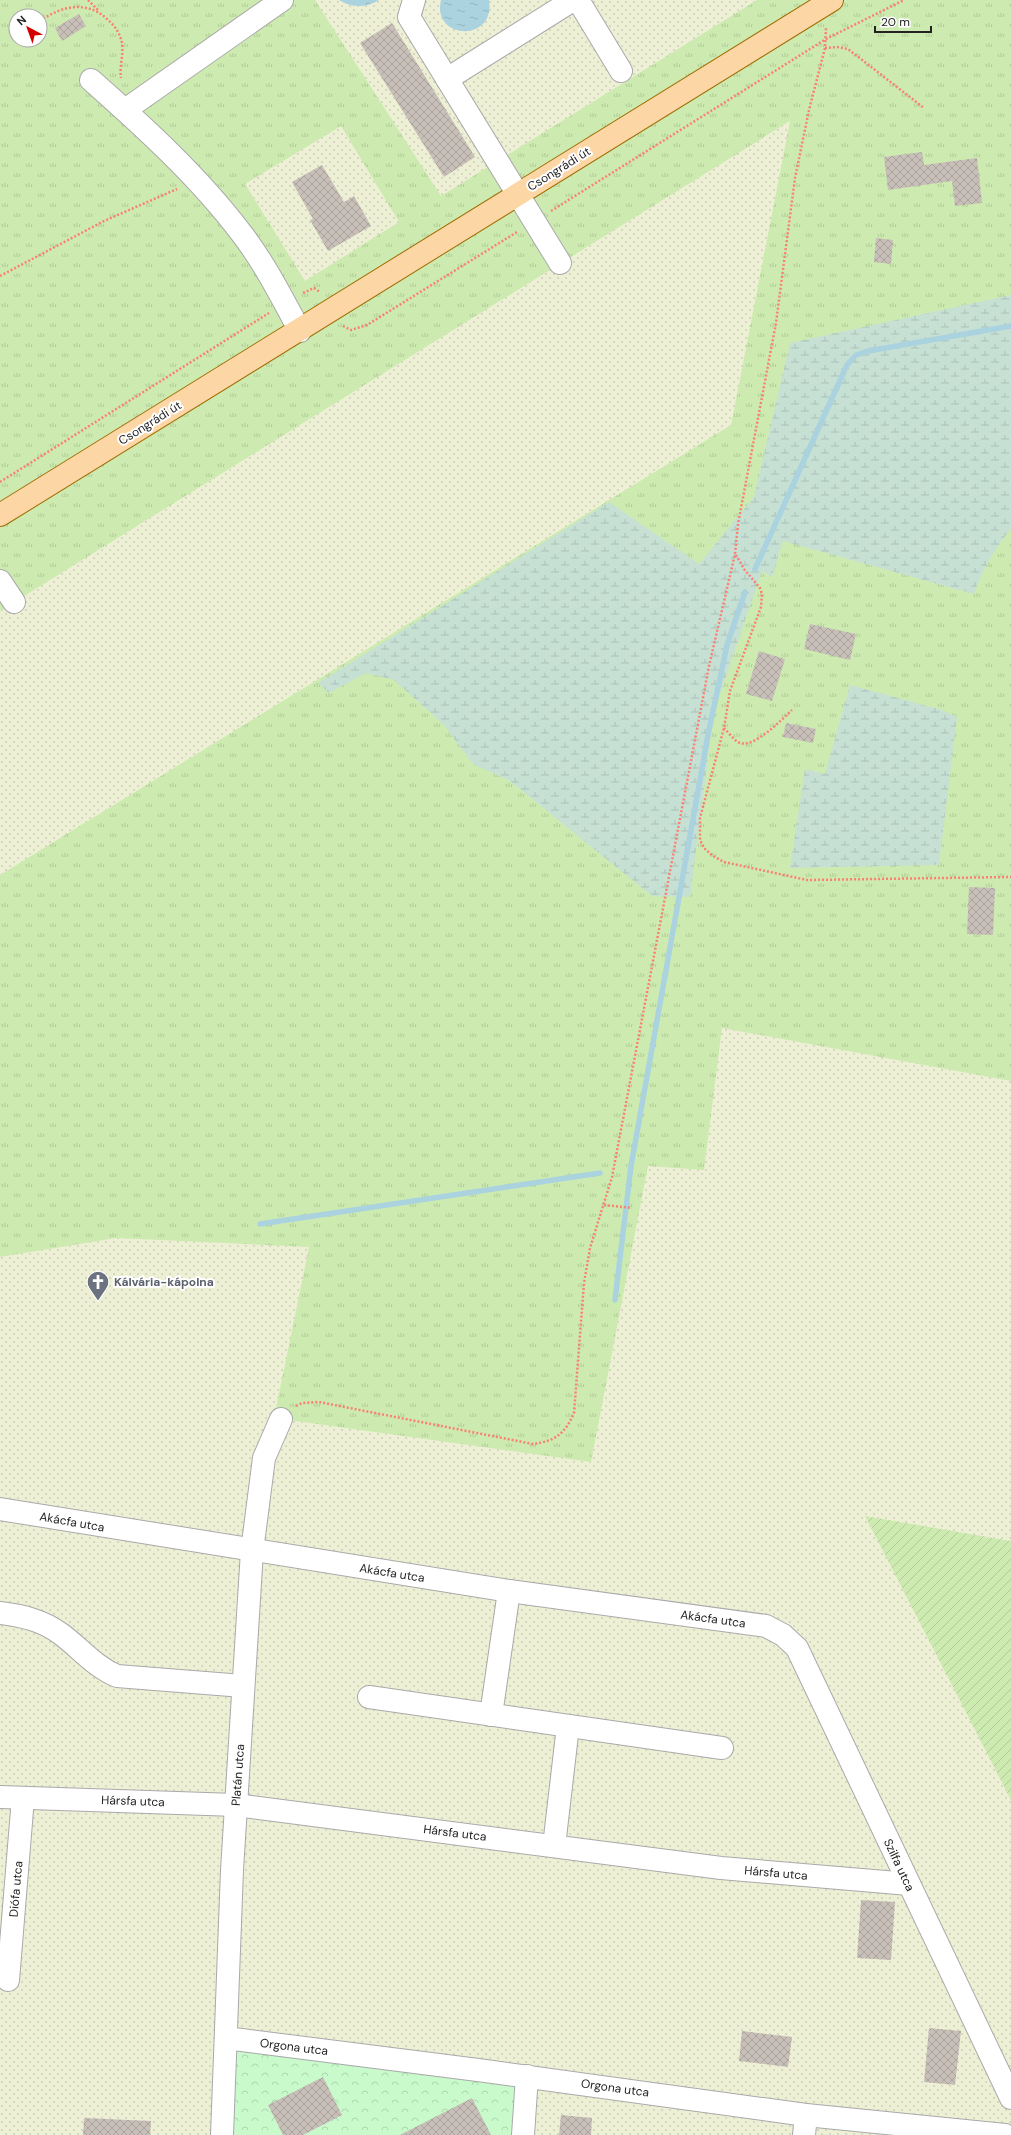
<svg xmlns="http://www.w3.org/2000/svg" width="1011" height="2135" viewBox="0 0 1011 2135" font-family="'DM Sans',sans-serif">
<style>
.farmland{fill:url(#farmland-dots);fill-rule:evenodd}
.grass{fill:url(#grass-tufts);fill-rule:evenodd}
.wetland{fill:url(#wetland-marsh)}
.park{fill:url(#park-crowns)}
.garden{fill:url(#garden-furrows)}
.water{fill:url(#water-ripples)}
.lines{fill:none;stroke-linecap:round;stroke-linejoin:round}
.stream{stroke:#aad3df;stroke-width:5.5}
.building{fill:url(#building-cross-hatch)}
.minor-casing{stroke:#a9a9a9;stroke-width:24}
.major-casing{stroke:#a06b00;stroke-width:24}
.path{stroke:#fa8072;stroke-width:2.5;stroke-dasharray:2 2;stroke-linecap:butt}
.minor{stroke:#fff;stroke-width:22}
.major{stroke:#fcd6a4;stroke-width:22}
.labels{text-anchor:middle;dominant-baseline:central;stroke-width:4;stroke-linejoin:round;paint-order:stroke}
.street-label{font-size:12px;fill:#222;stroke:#fff}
.worship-label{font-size:12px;font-weight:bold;fill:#5b616d;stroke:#fff;text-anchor:start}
</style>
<defs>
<pattern id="farmland-dots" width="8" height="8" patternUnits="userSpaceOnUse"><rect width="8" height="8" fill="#eef0d5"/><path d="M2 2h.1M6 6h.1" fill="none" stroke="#ccceb7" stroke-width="1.8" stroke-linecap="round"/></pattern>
<pattern id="grass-tufts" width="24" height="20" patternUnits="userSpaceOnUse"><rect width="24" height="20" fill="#cdebb0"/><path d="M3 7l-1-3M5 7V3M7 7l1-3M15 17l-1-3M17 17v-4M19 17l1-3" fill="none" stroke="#b0c997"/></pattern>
<pattern id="wetland-marsh" width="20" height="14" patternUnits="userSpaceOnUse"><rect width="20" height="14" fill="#c6e0d4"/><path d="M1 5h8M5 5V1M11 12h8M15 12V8" fill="none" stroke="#aac0b6"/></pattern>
<pattern id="park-crowns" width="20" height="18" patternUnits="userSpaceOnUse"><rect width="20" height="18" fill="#c8facc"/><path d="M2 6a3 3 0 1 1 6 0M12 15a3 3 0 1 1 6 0" fill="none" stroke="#acd6af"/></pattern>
<pattern id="garden-furrows" width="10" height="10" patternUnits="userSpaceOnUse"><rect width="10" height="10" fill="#cdebb0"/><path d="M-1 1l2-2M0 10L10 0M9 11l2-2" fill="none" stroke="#b0c997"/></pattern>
<pattern id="water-ripples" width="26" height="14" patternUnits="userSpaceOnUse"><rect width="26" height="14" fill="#aad3df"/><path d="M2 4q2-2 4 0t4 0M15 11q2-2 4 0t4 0" fill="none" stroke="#92b5bf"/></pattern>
<pattern id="building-cross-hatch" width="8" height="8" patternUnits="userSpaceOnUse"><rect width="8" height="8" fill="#c7bfb8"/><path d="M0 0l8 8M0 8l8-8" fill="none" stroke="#aba49e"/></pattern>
</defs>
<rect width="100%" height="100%" fill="#f2efe9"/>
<path class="farmland" d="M0 0H1011V2135H0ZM16 16H40V40H16Z"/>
<path class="grass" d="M0 0H315L441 196 757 0H1011V1081L722 1028 704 1170 648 1166 591 1462 274 1418 309 1247 116 1238 0 1257V875L731 425 790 121 0 611ZM16 16H40V40H16ZM341 126 399 222 305 281 245 184Z"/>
<g class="wetland">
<path d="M1011 295V529C994 549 983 569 974 594L783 541 772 577 762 571 714 711 690 897 652 896 510 781 473 764 443 724 394 680 366 673 329 693 318 683 609 502 699 564 754 497 790 343Z"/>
<polygon points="850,685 942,710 957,717 939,865 790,868 805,769 825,774"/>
</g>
<polygon class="park" points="226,2038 527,2076 523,2135 222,2135"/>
<polygon class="garden" points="865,1516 1011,1541 1011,1800"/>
<g class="water">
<path d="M339 0H379C366 8 352 8 339 0Z"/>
<path d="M441 0H489C496 43 431 40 441 0Z"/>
</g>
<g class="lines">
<g class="stream">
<polyline points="755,569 847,365 856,355 868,351 1011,326"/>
<polyline points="260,1224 600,1173"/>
<polyline points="615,1300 631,1166 708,735 727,645 745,592"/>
</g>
</g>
<g class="building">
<polygon points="79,14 86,26 62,41 55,28"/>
<polygon points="392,23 475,157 444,177 360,43"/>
<polygon points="922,152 924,165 977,158 982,203 955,206 952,181 888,190 884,157"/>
<polygon points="322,165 344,202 354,196 371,226 328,251 310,220 313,219 292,182"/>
<polygon points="876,238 893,240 891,264 874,262"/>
<polygon points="810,624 856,634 850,660 804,649"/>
<polygon points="759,651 785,659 772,701 746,694"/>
<polygon points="786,723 816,729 813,743 783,737"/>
<polygon points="969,887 995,888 993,935 967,934"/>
<polygon points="861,1900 895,1902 891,1960 857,1958"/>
<polygon points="929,2028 961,2031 955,2085 924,2082"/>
<polygon points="742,2031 792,2037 788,2067 739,2061"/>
<polygon points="323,2077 342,2115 303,2135 283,2135 268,2105"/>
<polygon points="472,2098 491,2135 400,2135"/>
<polygon points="561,2115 592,2118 591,2135 559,2135"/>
<polygon points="84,2118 151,2121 150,2135 83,2135"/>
</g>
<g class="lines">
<g class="minor-casing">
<g id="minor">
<polyline points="414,0 409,17 560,263"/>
<polyline points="578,0 621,71"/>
<polyline points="447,79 573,0"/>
<path d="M91 80C144 127 199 177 242 234 265 264 282 298 300 331"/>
<polyline points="125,110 282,0"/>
<polyline points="0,581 14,602"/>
<polyline points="0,1509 509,1591 766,1626 783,1635 797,1648 1011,2098"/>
<path d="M0 1613C23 1616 42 1620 61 1634 80 1648 95 1667 117 1676L243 1686"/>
<polyline points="369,1697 722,1748"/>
<polyline points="491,1715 509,1591"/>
<polyline points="0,1797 236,1805 721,1868 909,1884"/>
<polyline points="554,1846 568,1726"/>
<polyline points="8,1980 23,1798"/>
<polyline points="226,2038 478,2070 806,2115 1005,2135"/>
<polyline points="222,2135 232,1870 252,1551 264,1458 281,1419"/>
<polyline points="523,2135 527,2076"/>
<polyline points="804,2135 806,2115"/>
</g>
</g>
<g class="major-casing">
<polyline id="major" points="0,515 832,0"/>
</g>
<g class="path">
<polyline points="88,0 99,11"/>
<path d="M40 21C61 6 87 0 107 19 113 24 118 30 121 39 125 52 119 65 121 78"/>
<polyline points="14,40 16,39"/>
<polyline points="825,48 837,47 848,49 924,108"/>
<polyline points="551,211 826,39 904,0"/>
<polyline points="0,276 104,221 177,189"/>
<polyline points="303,293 314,288 320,292"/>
<polyline points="343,326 351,330 367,325 517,232"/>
<polyline points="0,482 269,313"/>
<polyline points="736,555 744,569 760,588 762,594 761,607 730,691 724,728 700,818 700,840 704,848 713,856 724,862 807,880 1011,877"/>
<path d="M724 728C728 732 733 739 738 742 752 751 782 719 792 710"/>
<polyline points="604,1205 632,1208"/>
<path d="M296 1406 302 1403 319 1402 533 1444C555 1441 565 1434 574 1413L584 1283 590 1248 612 1177 709 666 735 554 738 524 776 323 795 178 809 110 825 48 826 28"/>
</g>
<use href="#minor" class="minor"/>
<use href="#major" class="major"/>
</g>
<defs>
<g id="church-pin" transform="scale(1.15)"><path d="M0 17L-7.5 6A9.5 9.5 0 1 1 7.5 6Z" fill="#6b7280" stroke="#fff"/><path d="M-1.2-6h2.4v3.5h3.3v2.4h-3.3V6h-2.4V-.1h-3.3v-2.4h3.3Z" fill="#fff"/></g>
</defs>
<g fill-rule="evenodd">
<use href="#church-pin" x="98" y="1282"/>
</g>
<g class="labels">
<g class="street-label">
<text transform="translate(559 169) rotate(-32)">Csongrádi út</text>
<text transform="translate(150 423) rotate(-32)">Csongrádi út</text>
<text transform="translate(72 1522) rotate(10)">Akácfa utca</text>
<text transform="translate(392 1573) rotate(9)">Akácfa utca</text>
<text transform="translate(713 1619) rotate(8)">Akácfa utca</text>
<text transform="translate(238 1775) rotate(-86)">Platán utca</text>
<text transform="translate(133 1801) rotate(2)">Hársfa utca</text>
<text transform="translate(455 1833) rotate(7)">Hársfa utca</text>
<text transform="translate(899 1865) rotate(65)">Szilfa utca</text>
<text transform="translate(776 1873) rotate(5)">Hársfa utca</text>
<text transform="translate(16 1889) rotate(-85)">Diófa utca</text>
<text transform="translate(294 2047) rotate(7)">Orgona utca</text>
<text transform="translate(615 2088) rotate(8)">Orgona utca</text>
</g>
<g class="worship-label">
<text x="114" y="1282">Kálvária-kápolna</text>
</g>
</g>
<g transform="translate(28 28) rotate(319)"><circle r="19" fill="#ffffff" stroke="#a7a7a7"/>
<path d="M0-3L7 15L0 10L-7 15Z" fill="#d40000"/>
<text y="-6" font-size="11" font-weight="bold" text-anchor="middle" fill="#222222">N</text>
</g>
<path d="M875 26v6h56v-6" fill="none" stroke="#222222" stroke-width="2"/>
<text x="881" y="26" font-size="12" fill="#222222" stroke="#ffffff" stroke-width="3" paint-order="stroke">20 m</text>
</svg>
